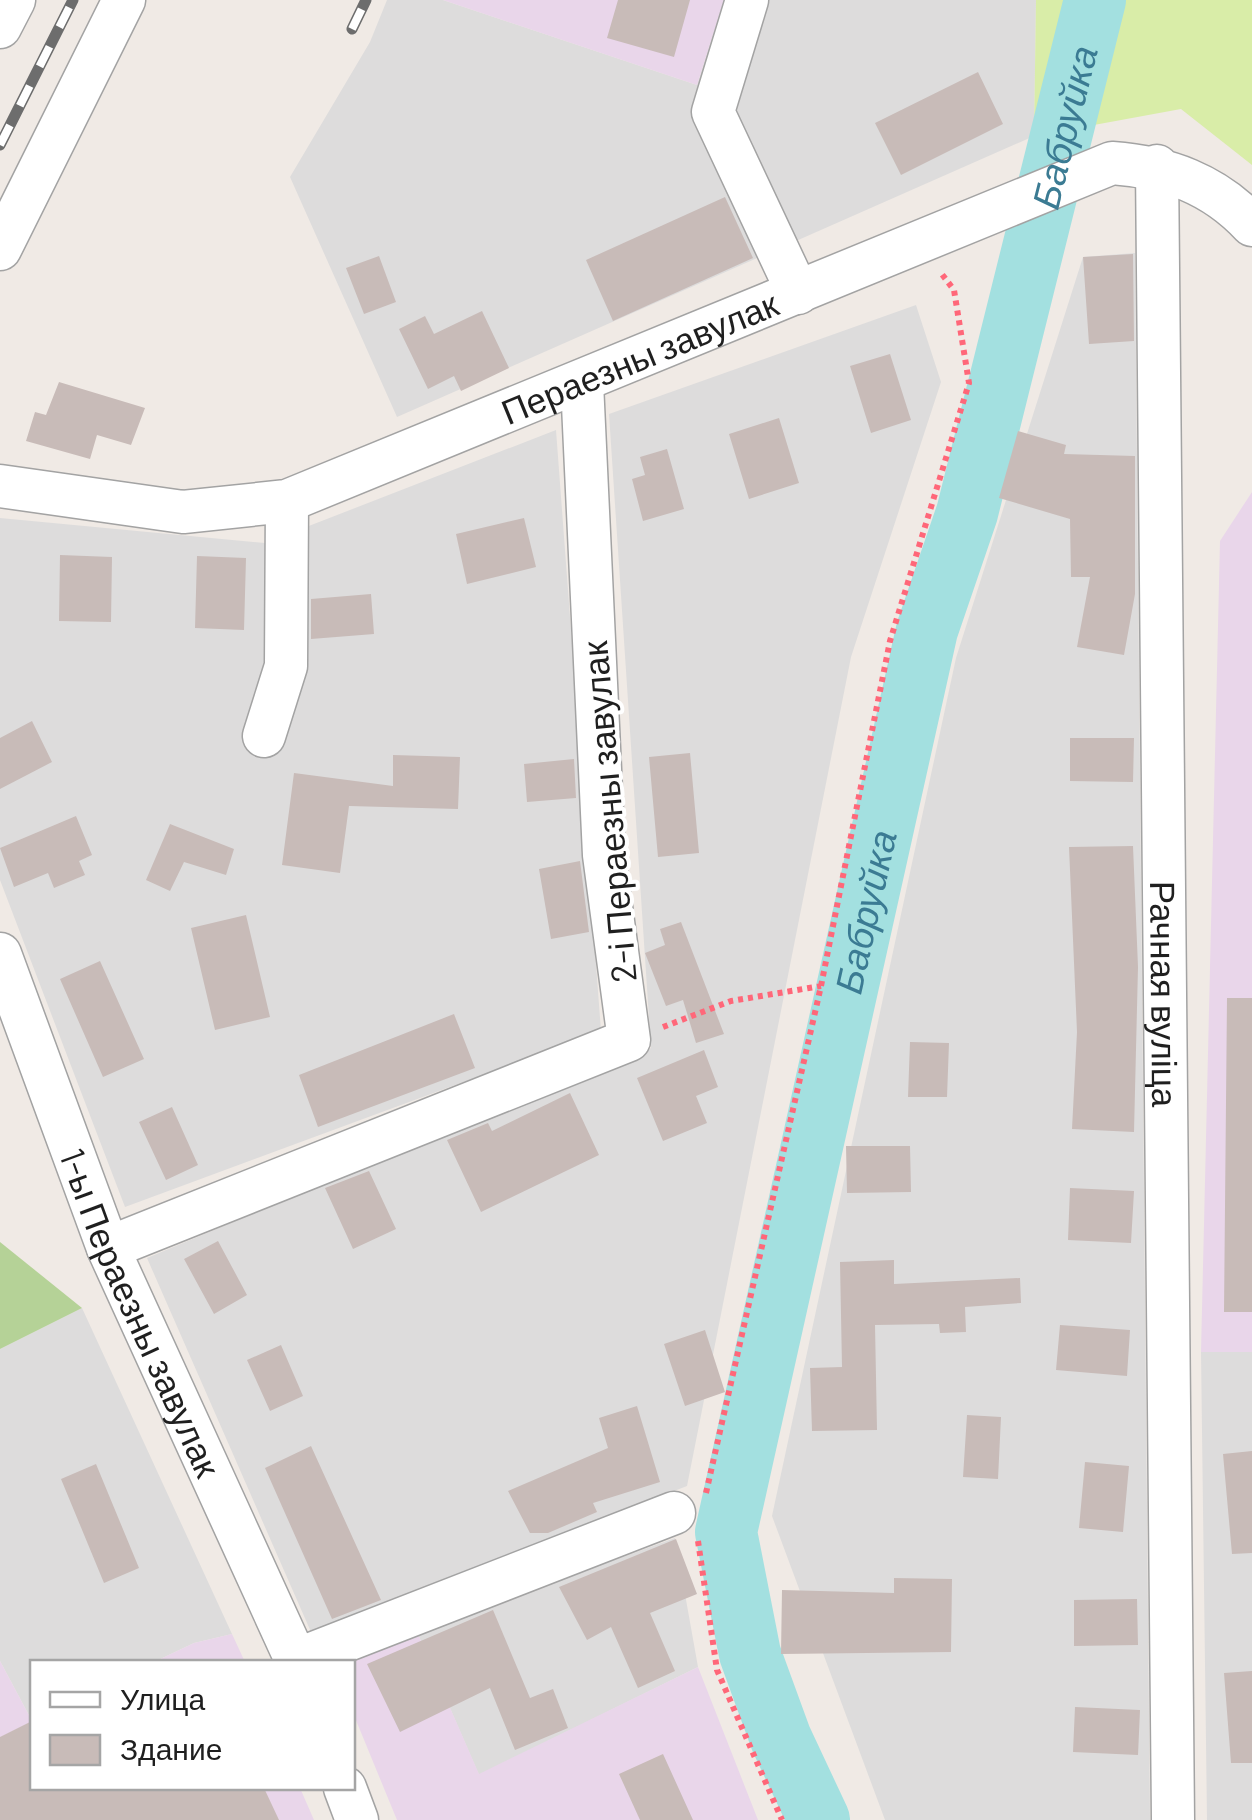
<svg xmlns="http://www.w3.org/2000/svg" width="1252" height="1820" viewBox="0 0 1252 1820" font-family="Barlow,sans-serif">
	<rect width="100%" height="100%" fill="#f0eae5"/>
	<path fill="#dddcdc" d="M387,0H443L697,85L724,0H1036L1034,136L397,417L290,177L370,42Z
		M1135,253L1150,1820H885L772,1516L956,658L1083,257Z
		M916,305L941,382L851,657L687,1486L311,1632L147,1258L651,1048L609,414Z
		M556,430L601,1031L125,1207L0,880V518L265,543Z
		M82,1308L232,1634L194,1643L154,1662H32V1721L0,1661V1349Z
		M1201,1352H1252V1820H1207Z
		M675,1538L698,1667L479,1775L417,1632Z"/>
	<path fill="#e9d6ea" d="M443,0H724L697,85Z
		M1252,492V1352H1201L1220,541Z
		M417,1632L479,1774L698,1667L758,1820H397L353,1713L352,1662H332Z
		M232,1634L245,1662H154L194,1643Z
		M0,1661L32,1721V1788H300L314,1820H0Z"/>
	<path fill="#d9eda8" d="M1036,0H1252V165L1181,109L1034,136Z"/>
	<path fill="#b5d297" d="M0,1242L82,1308L0,1349Z"/>
	<g fill="none" stroke-linecap="round" stroke-linejoin="round">
		<path stroke="#a3e0e0" stroke-width="62" id="s1" d="M819,1820L781,1739L750,1654L726,1532L927,630L967,513L1095,0"/>
	</g>
	<path fill="#c8bbb8" d="M618,0H690L674,57L607,38Z
		M978,72L1003,124L901,175L875,123Z
		M725,197L753,258L613,321L586,260Z
		M1133,254L1134,341L1089,344L1083,257Z
		M379,256L396,302L364,314L346,268Z
		M482,311L509,368L461,391L454,376L428,389L399,329L425,316L434,334Z
		M890,354L911,420L871,433L850,366Z
		M59,382L145,408L131,445L97,435L90,459L26,441L35,412L46,415Z
		M779,418L799,483L749,499L729,434Z
		M1018,431L1066,445L1064,454L1135,456V594L1124,655L1077,647L1090,577H1071L1070,519L999,498Z
		M667,449L684,509L643,521L632,479L645,475L640,457Z
		M524,518L536,567L467,584L456,534Z
		M60,555L112,557L111,622L59,621Z
		M197,556L246,558L244,630L195,628Z
		M371,594L374,634L311,639V599Z
		M32,721L52,762L0,789V738Z
		M1070,738H1134L1133,782L1070,781Z
		M690,753L699,853L658,857L649,757Z
		M393,755L460,757L458,809L349,806L340,873L282,865L294,773L393,786Z
		M574,759L576,798L527,802L524,764Z
		M76,816L92,855L79,861L85,875L54,888L48,873L14,887L0,848Z
		M170,824L234,849L226,875L184,862L170,891L146,880Z
		M1133,846L1138,967L1134,1132L1072,1129L1077,1032L1069,847Z
		M580,861L589,932L551,939L539,869Z
		M246,915L270,1017L215,1030L191,928Z
		M681,922L724,1034L696,1043L683,1000L666,1006L645,953L665,945L660,929Z
		M100,961L144,1059L103,1077L60,979Z
		M1227,998H1252V1312H1224Z
		M454,1014L475,1068L318,1127L299,1075Z
		M910,1042L949,1043L947,1097H908Z
		M704,1050L718,1087L696,1096L707,1123L663,1141L637,1078Z
		M570,1093L599,1155L481,1212L447,1140L488,1123L492,1131Z
		M172,1107L198,1165L166,1180L139,1122Z
		M846,1146H910L911,1192L847,1193Z
		M369,1171L396,1229L353,1249L325,1188Z
		M1070,1188L1134,1191L1131,1243L1068,1240Z
		M218,1241L247,1295L214,1314L184,1259Z
		M894,1260V1284L1020,1278L1021,1303L965,1307L966,1332L940,1333L939,1324L875,1325L877,1430L812,1431L810,1368L842,1367L840,1262Z
		M1060,1325L1130,1330L1127,1376L1056,1370Z
		M705,1330L725,1392L685,1406L664,1344Z
		M281,1345L303,1396L270,1411L247,1360Z
		M637,1406L660,1482L593,1503L597,1512L548,1533H530L508,1491L608,1448L599,1418Z
		M967,1415L1001,1417L998,1479L963,1477Z
		M311,1446L381,1600L332,1619L265,1468Z
		M1252,1451V1553L1232,1554L1223,1454Z
		M1085,1462L1129,1466L1123,1532L1079,1528Z
		M96,1464L139,1568L104,1583L61,1479Z
		M676,1539L697,1594L650,1613L675,1671L638,1688L611,1627L587,1640L559,1587Z
		M894,1578L952,1579L951,1652L781,1654L782,1590L894,1593Z
		M1137,1599L1138,1645L1074,1646V1600Z
		M493,1610L530,1698L553,1689L568,1728L515,1750L490,1688L400,1732L367,1664Z
		M1252,1671V1763H1231L1224,1673Z
		M1075,1707L1140,1710L1138,1755L1073,1752Z
		M32,1721V1788H264L279,1820H0V1737Z
		M663,1754L693,1820H640L619,1774Z"/>
	<g fill="none" stroke-linecap="round" stroke-linejoin="round">
		<g stroke="#a3a3a3" stroke-width="45">
			<g id="minor">
				<path d="M747,0L713,112L798,293"/>
				<path d="M0,27L14,0"/>
				<path id="s2" d="M1157,166L1173,1820"/>
				<path d="M0,249L124,0"/>
				<path id="s3" d="M0,486L183,512L287,501L1112,163C1167,167 1214,184 1252,225"/>
				<path d="M264,736L286,666L287,501"/>
				<path id="s4" d="M0,954L108,1248L297,1662"/>
				<path d="M108,1248L629,1040L604,855L582,383"/>
				<path d="M296,1660L674,1513"/>
				<path d="M345,1788L357,1820"/>
			</g>
		</g>
		<path stroke="#ff6779" stroke-width="6" stroke-dasharray="5 5" stroke-linecap="butt" d="M663,1027L731,1001L821,986
			M706,1493L821,986L890,641L969,383L954,290L941,273
			M698,1541L717,1670L782,1820"/>
		<use href="#minor" stroke="#fff" stroke-width="42"/>
		<g stroke="#6d6d6d" stroke-width="11">
			<path id="rail" d="M352,29L366,0
				M0,145L73,0"/>
		</g>
		<use href="#rail" stroke="#fff" stroke-width="8" stroke-dasharray="22" stroke-linecap="butt"/>
	</g>
	<g text-anchor="middle" dominant-baseline="central" stroke-width="8" stroke-linejoin="round" paint-order="stroke">
		<g font-size="35" fill="#1f1f1f" stroke="#fff">
			<text stroke="none"><textPath href="#s3" startOffset="670">Пераезны завулак</textPath></text>
			<text transform="translate(608 812) rotate(-95)">2-і Пераезны завулак</text>
			<text stroke="none"><textPath href="#s2" startOffset="828">Рачная вуліца</textPath></text>
			<text stroke="none"><textPath href="#s4" startOffset="385">1-ы Пераезны завулак</textPath></text>
		</g>
		<g font-size="38" font-style="italic" fill="#3b7b93" stroke="#fff">
			<text stroke="none"><textPath href="#s1" startOffset="1750">Бабруйка</textPath></text>
			<text stroke="none"><textPath href="#s1" startOffset="940">Бабруйка</textPath></text>
		</g>
	</g>
	<rect x="30" y="1660" width="325" height="130" fill="#ffffff" stroke="#a5a5a5" stroke-width="2.5"/>
	<rect x="50" y="1692" width="50" height="15" fill="#ffffff" stroke="#a5a5a5" stroke-width="2.5"/>
	<text x="120" y="1710" font-size="30" fill="#1f1f1f">Улица</text>
	<rect x="50" y="1735" width="50" height="30" fill="#c8bbb8" stroke="#a5a5a5" stroke-width="2.5"/>
	<text x="120" y="1760" font-size="30" fill="#1f1f1f">Здание</text>
</svg>
